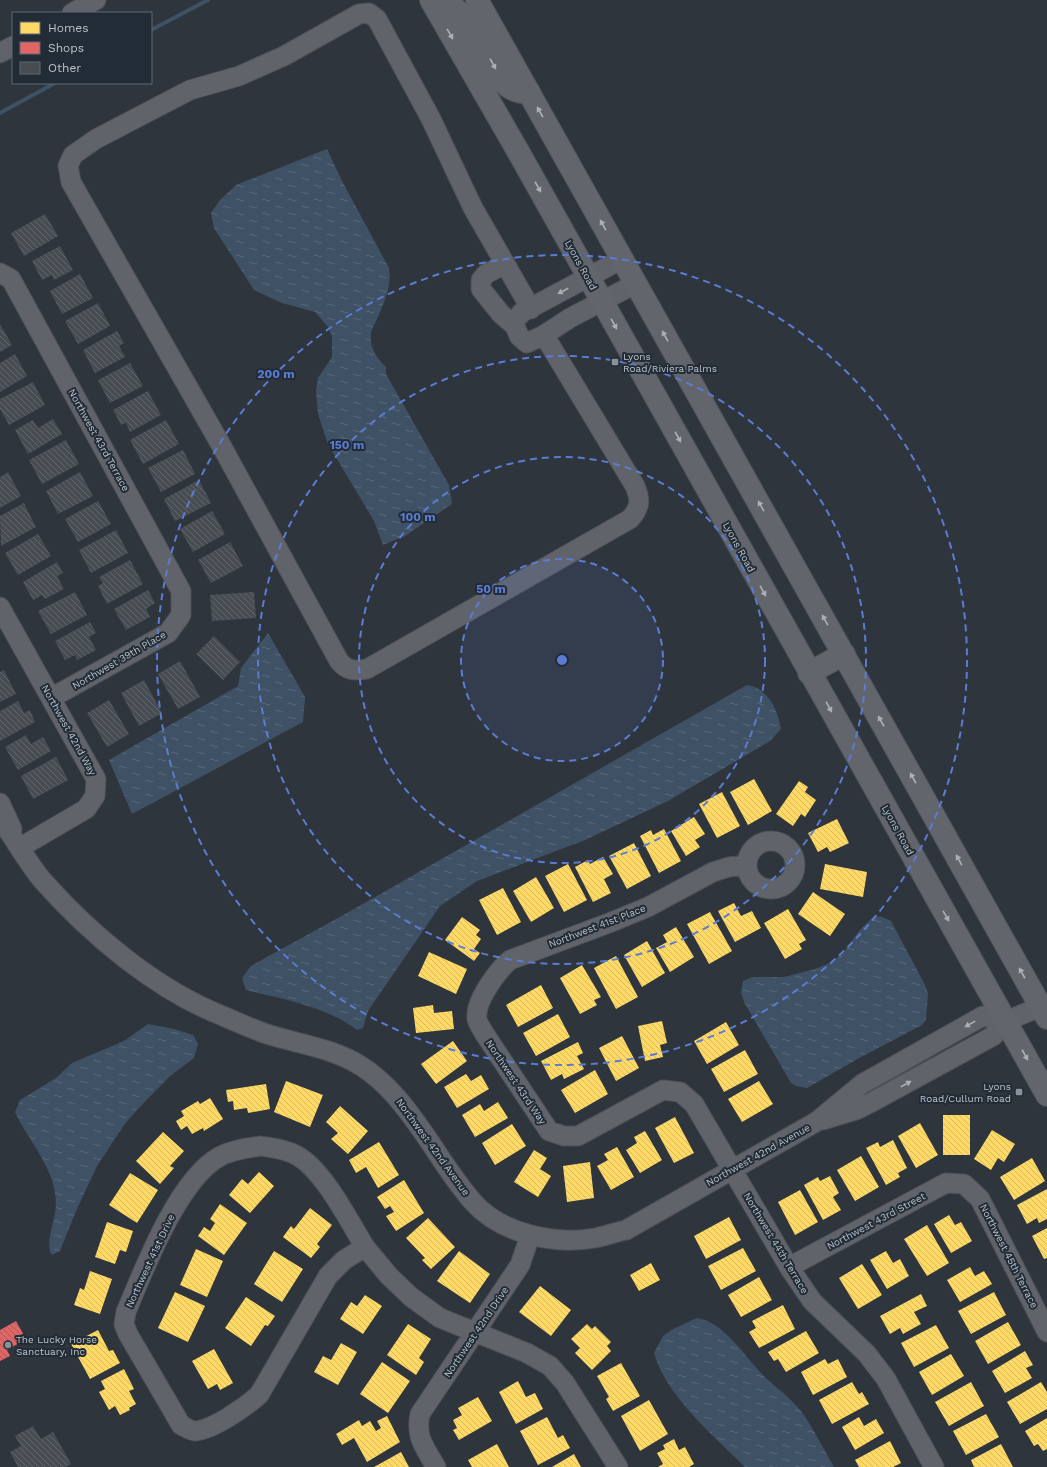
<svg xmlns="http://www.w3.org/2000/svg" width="1047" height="1467" viewBox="0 0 1047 1467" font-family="'Work Sans',sans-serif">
	<defs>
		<pattern id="water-ripples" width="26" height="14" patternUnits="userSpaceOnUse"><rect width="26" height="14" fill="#3f5164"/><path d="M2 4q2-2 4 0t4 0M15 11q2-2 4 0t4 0" fill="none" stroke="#596879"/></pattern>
		<pattern id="homes-back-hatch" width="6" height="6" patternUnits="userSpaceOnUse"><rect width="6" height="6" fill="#ffd966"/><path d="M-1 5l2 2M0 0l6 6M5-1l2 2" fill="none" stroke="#d7b95e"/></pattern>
		<pattern id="shops-back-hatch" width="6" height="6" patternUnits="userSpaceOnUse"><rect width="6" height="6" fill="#e06666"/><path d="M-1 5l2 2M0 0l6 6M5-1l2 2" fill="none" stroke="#ae595a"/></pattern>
		<pattern id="building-back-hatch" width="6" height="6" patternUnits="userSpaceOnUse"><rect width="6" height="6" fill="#484d53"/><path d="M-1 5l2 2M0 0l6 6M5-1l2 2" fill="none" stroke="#60656a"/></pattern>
	</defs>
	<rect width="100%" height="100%" fill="#2f353c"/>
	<path fill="url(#water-ripples)" d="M327,149L342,181L389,268C392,287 384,302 377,319C375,324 371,329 371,334C369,347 377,359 386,367V374L449,485L452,504L405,536L383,545L374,521L328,444L318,414L316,391L318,378L332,357V336L328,327L315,312L282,303L254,290L214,228L211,213L220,200L236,185Z
		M268,633L305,697L303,722L132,814L109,760L238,686L241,668Z
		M747,685C768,688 778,710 781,729L770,741L668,801L585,840L477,881L440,906L368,1011L363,1028L357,1030C326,1006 283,999 246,990L242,978L251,966L347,913Z
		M874,916L882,917L891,921L924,983L928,993L926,1020L922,1025L861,1057L807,1088L796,1086L791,1083L744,1002L741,992L743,981L753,977H784L815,969L830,963L843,953L859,931Z
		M148,1024L174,1029L193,1035L198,1044L194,1058L170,1076L137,1110L124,1125L97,1166L76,1211L60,1251L52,1255C44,1244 56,1219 56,1204C56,1169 29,1142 15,1112L20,1100L56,1078L72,1063L124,1041Z
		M697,1318C722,1321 744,1355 761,1373C773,1386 790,1397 801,1411C814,1429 823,1448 834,1467H745C714,1436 666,1396 654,1353L663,1336L673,1329Z"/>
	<path fill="url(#homes-back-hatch)" d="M754,779L772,811L748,825L730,792Z
		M799,781L808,787L805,792L816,800L805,817L801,814L793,826L776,814Z
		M722,792L740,826L717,838L699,804Z
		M694,817L705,834L695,840L700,847L686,856L671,831Z
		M837,819L849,843L830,852L827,847L818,852L808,833Z
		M664,829L681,861L659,873L640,836L651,830L653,835Z
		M634,843L651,876L627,889L609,856Z
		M603,857L613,874L604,879L611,893L593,902L575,867L588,860L590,864Z
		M568,864L587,900L564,912L545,876Z
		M825,864L867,872L863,897L820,889Z
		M536,877L554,908L531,922L513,891Z
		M503,888L521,922L497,935L479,900Z
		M813,892L845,914L830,936L798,914Z
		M734,903L741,916L752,911L761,928L735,942L718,911Z
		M788,909L806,940L799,944L802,949L785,959L764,923Z
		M710,912L732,951L709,964L687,924Z
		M462,917L480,930L476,935L481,939L474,949L480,953L474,961L445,940Z
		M676,927L694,957L670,972L656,948L667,942L663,935Z
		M647,941L665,973L642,987L624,955Z
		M429,952L467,969L456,994L418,976Z
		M616,956L638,997L616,1009L594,968Z
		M582,965L601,997L594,1000L597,1005L580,1014L560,978Z
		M541,985L553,1008L518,1027L506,1005Z
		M433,1005L434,1013L452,1011L454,1029L416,1033L413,1008Z
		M558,1014L570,1037L536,1056L523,1033Z
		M662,1021L667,1043L660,1045L663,1057L645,1061L638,1026Z
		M726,1022L739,1045L707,1064L694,1041Z
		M622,1036L639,1068L616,1081L599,1048Z
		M453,1041L467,1061L436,1084L421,1064Z
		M578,1042L583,1053L577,1056L584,1069L564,1079L562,1074L551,1080L541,1061Z
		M745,1050L758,1074L724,1092L711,1069Z
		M595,1070L608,1094L575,1113L561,1090Z
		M466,1074L471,1081L481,1075L489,1089L457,1108L444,1087Z
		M286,1081L323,1095L310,1127L274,1112Z
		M759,1081L773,1104L742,1122L728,1099Z
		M266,1084L270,1109L248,1113L247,1108L234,1110L233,1101L228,1102L226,1090Z
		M210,1098L223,1119L204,1131L203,1128L192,1134L187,1126L181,1130L176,1121L184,1116L181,1111L198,1101L200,1104Z
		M498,1102L508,1118L475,1137L462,1115L480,1104L484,1111Z
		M340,1106L368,1131L348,1154L331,1139L338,1133L326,1122Z
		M943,1115H970V1155H943Z
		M675,1117L694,1153L674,1163L655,1128Z
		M920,1123L938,1155L916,1168L898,1136Z
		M512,1124L526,1146L495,1165L482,1143Z
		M992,1130L1015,1144L1004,1162L998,1158L991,1170L974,1159Z
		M645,1131L662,1160L640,1173L626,1150L637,1143L634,1137Z
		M163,1132L184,1151L170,1166L174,1168L160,1184L136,1161Z
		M893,1140L907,1168L898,1173L900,1177L886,1185L866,1148L878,1142L880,1147Z
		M379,1142L399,1175L378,1188L366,1167L356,1173L349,1160Z
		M617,1147L634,1177L611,1190L597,1166L608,1160L604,1154Z
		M534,1150L547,1158L540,1169L551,1176L538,1197L514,1182Z
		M861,1156L879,1187L855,1201L837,1170Z
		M1032,1158L1045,1181L1014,1200L1000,1177Z
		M590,1162L594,1198L567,1202L563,1166Z
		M259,1172L274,1186L250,1213L229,1195L242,1179L248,1184Z
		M130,1173L158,1190L137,1223L109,1205Z
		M830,1176L839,1193L833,1197L841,1210L823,1220L804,1185L818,1177L820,1181Z
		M404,1180L424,1213L396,1231L386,1216L394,1212L390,1206L385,1209L377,1197Z
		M1047,1189V1219L1039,1223L1037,1218L1027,1224L1017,1205Z
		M800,1190L818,1222L795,1235L778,1202Z
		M220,1204L247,1223L224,1255L198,1236L204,1227L210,1231L215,1223L210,1219Z
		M310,1208L332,1225L317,1244L320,1247L311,1258L283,1237L291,1226L294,1229Z
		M949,1215L955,1225L961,1222L972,1241L951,1253L934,1224Z
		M729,1217L741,1240L706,1259L694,1236Z
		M428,1218L455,1247L431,1269L422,1260L425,1258L406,1238Z
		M107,1222L133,1231L126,1252L120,1250L115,1264L95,1257Z
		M927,1225L949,1263L927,1276L904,1239Z
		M1047,1228V1258L1044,1259L1032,1236Z
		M743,1248L756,1271L721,1290L708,1266Z
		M196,1249L223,1261L207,1297L180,1285Z
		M274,1251L303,1269L282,1302L254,1284Z
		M459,1251L490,1274L470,1303L437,1281Z
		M886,1251L893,1263L900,1259L909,1276L887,1289L870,1260Z
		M651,1263L660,1280L639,1291L630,1275Z
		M862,1264L882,1295L858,1309L839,1278Z
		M970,1267L975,1276L984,1271L992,1284L960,1302L947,1280Z
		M90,1271L112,1279L100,1314L74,1305L80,1288L84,1290Z
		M759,1277L772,1300L741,1317L728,1295Z
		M540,1286L571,1310L551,1336L519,1312Z
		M175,1292L205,1306L188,1342L158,1328Z
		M994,1292L1006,1315L971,1334L958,1311Z
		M921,1294L927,1306L914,1312L921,1324L903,1334L900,1328L890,1334L880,1316Z
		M365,1295L382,1306L363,1334L340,1319L351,1302L357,1306Z
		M246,1297L275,1316L268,1326L265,1325L251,1346L225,1328Z
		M783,1305L795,1329L759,1348L749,1332L756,1328L752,1321Z
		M1008,1322L1021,1345L988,1364L975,1341Z
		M408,1324L431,1339L419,1358L424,1362L416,1375L387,1355Z
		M587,1324L592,1329L595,1326L611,1342L607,1346L611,1351L592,1370L575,1353L580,1348L571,1339Z
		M936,1325L949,1348L914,1367L901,1343Z
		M98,1330L109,1351L113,1350L120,1363L90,1379L71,1344Z
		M806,1331L819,1353L786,1372L778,1359L774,1361L768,1352Z
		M341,1343L357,1352L338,1385L314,1372L323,1356L331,1360Z
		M214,1349L233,1383L220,1390L217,1384L208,1389L192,1361Z
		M1025,1351L1033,1365L1026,1368L1032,1378L1005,1393L992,1371Z
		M951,1354L964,1376L932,1395L919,1372Z
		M825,1359L828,1364L838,1359L847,1377L813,1395L801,1372Z
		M382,1362L410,1381L388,1413L360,1394Z
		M621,1363L640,1396L613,1411L606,1399L609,1397L597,1376Z
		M124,1369L134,1389L129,1391L136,1404L129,1408L130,1410L120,1415L115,1406L109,1410L99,1392L105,1389L101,1381Z
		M518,1381L526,1397L535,1393L543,1409L516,1424L499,1392Z
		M852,1382L859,1394L862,1392L869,1404L832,1424L819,1400Z
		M971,1382L984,1406L949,1426L935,1402Z
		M1041,1382L1047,1392V1409L1020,1424L1007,1402Z
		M478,1397L492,1421L459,1440L453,1430L457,1428L453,1420L462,1415L458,1408Z
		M649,1400L668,1434L640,1451L621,1416Z
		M986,1414L999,1437L966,1455L953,1431Z
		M387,1416L400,1442L367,1462L354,1438L342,1445L336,1434L359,1420L362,1426L370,1421L376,1431L381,1428L377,1421Z
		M547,1417L558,1438L563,1435L570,1448L538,1465L520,1431Z
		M859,1417L864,1426L876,1419L884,1433L855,1450L842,1427Z
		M1047,1418V1449L1043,1451L1038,1444L1034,1446L1025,1431Z
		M674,1439L679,1450L685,1447L694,1464L689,1467H658L663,1464L657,1453L665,1449L663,1445Z
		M890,1441L901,1463L893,1467H859L855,1460Z
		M497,1444L509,1467H472L468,1460Z
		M1001,1444L1013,1467H974L971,1460Z
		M401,1452L409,1467H374Z
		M574,1454L581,1467H552Z"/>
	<path fill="url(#shops-back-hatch)" d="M16,1321L26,1339L7,1350L10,1356L0,1361V1330Z"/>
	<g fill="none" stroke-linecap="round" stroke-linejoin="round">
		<path stroke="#3f5164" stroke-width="4" d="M151,30L208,0
			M0,113L55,83"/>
	</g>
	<path fill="url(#building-back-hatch)" d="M45,214L58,236L24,256L11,233Z
		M60,246L73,270L54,280L52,275L42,280L32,261Z
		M80,274L93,298L62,314L50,291Z
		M98,303L110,326L78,344L65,321Z
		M0,324L12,345L0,352Z
		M117,331L124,343L119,346L125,357L95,373L83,350Z
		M15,354L27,376L0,392V363Z
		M130,363L143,386L110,403L98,380Z
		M33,382L45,405L9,425L0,409V399Z
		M148,391L161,415L130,432L126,423L121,425L113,410Z
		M53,419L62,434L28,454L15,430L33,420L38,428Z
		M166,420L179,444L143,464L130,440Z
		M66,440L79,464L42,484L29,460Z
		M183,450L195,474L161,492L148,468Z
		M8,472L21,496L0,508V477Z
		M80,472L93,496L58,514L46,491Z
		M199,480L211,503L175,521L164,499Z
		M98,501L111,524L78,542L65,519Z
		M24,503L36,527L1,546L0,516Z
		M212,511L225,534L193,552L180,529Z
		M116,530L128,553L91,573L79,550Z
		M38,534L51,556L18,575L5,553Z
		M230,542L243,566L211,583L198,560Z
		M130,560L143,584L107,604L98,586L103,583L99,577Z
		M57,562L63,573L57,576L64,589L45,599L42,595L33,600L23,582Z
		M148,590L155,603L146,609L150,617L126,630L114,609Z
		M75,592L87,615L51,634L38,611Z
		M254,592L256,618L212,621L210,595Z
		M90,622L96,633L89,637L96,650L77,660L75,655L65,660L55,641Z
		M214,636L240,662L223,680L196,654Z
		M180,661L200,697L178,709L158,674Z
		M4,670L16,694L0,702V672Z
		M144,680L162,713L139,726L121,693Z
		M109,700L129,734L107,747L87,713Z
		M18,701L24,713L30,710L35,722L0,741V711Z
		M26,735L31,744L43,737L51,751L18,770L5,747Z
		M56,757L68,780L33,799L21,776Z
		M33,1426L41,1439L53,1432L71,1464L66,1467H18L10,1452L21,1446L15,1436Z"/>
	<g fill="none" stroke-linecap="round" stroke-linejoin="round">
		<g stroke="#4d5156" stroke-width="21">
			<path id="minor" d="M72,13L96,0
				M0,53L13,46
				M505,264L486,274L481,280V289L501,314L515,326L519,336L527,343L544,335L570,318L635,284
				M0,273L11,279L181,591V615L168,633L51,698
				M531,309L473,208L431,119L377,19L369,13L359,14L284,56L239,76L190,90L96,139L73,155L68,166L71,182L221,445L339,661C347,671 354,671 367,669L630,519C640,508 641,500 635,486L544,335
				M520,315L521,313L622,259
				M0,607L96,779L95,796L86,809L21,847
				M0,803L12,829
				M0,819C15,839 27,862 43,881C90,934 156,990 223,1016C237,1022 252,1029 267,1034C298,1044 333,1048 361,1066C388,1083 407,1109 425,1135C441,1158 455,1182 474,1203C502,1234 555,1245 595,1238C606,1236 616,1232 626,1230L816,1122L862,1084L983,1016L1006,1021
				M747 865a24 24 0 1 1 48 0a24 24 0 1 1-48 0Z
				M747,865L729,867L713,872L648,907L609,923L510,960C498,970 474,1002 477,1019C478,1024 482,1029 484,1033L549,1131L564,1136H578L663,1090L680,1092L694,1104L789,1267L812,1301L867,1354L886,1379L934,1467
				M823,1120L856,1110L872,1102L993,1036L1006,1021L1047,1004
				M261,1146C273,1148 285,1149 296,1155C323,1169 349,1221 365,1247L344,1260L328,1276L259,1395C245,1407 213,1430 195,1431C191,1431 185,1427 181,1425L128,1334L124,1324L126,1312C144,1269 178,1180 219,1157C231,1150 247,1148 261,1146Z
				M365,1247L389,1276L411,1297L440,1318L527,1353L550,1366L565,1383L618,1467
				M789,1267L946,1183L964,1184L980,1199L1047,1332
				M436,1467C425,1448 415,1437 420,1414L520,1265L530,1236"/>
		</g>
		<g stroke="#4c5258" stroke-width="24">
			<path id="major" d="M431,0L519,153L1047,1095
				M445,0L468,20L503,82C511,90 518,93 529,92
				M477,0L1047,1018
				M809,673L844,654"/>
		</g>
		<use href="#minor" stroke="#60646a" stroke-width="19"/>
		<use href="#major" stroke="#62666c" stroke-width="22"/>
	</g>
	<defs><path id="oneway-solid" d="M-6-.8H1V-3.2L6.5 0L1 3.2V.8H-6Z"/></defs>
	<g fill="#a9b0b8">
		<use href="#oneway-solid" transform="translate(450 34) rotate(60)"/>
		<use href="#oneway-solid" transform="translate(493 64) rotate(61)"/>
		<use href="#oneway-solid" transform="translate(540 112) rotate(-119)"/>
		<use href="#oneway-solid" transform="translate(538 187) rotate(61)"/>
		<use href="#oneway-solid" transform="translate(603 225) rotate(-119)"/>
		<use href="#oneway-solid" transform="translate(614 324) rotate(61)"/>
		<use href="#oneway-solid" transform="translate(665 336) rotate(-119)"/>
		<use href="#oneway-solid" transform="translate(678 437) rotate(61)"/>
		<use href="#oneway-solid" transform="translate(761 506) rotate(-119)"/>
		<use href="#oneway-solid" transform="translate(763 591) rotate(61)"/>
		<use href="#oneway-solid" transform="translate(825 620) rotate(-119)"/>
		<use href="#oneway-solid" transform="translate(829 707) rotate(61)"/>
		<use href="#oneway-solid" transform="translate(881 721) rotate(-119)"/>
		<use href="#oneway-solid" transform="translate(913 778) rotate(-119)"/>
		<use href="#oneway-solid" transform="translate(959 860) rotate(-119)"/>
		<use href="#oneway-solid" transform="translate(946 916) rotate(60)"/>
		<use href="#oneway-solid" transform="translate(1022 973) rotate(-119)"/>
		<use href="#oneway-solid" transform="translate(1025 1055) rotate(61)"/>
	</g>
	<g fill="#a9afb8">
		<use href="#oneway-solid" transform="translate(563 291) rotate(152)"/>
		<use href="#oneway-solid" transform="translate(970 1024) rotate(151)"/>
		<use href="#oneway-solid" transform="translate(906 1084) rotate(-29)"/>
	</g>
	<circle cx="562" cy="660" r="101" fill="#5c7cd3" fill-opacity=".12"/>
	<g fill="none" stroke="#5c7cd3" stroke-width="2" stroke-dasharray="7 5">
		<circle cx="562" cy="660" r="101"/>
		<circle cx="562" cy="660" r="203"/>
		<circle cx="562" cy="660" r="304"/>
		<circle cx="562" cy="660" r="405"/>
	</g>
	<g fill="#8a9199" stroke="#222c36" stroke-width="1.5">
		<rect x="611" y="358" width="8" height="8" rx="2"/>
		<rect x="1015" y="1088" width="8" height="8" rx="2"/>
		<circle cx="8" cy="1345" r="4"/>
	</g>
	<g text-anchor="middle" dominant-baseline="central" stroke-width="4" stroke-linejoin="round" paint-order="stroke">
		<g font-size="10" fill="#bbc2cb" stroke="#222c36">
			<text transform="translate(581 265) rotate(61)">Lyons Road</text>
			<text transform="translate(99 440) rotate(61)">Northwest 43rd Terrace</text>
			<text transform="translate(739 547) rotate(61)">Lyons Road</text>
			<text transform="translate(119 660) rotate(-30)">Northwest 39th Place</text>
			<text transform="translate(69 730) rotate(61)">Northwest 42nd Way</text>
			<text transform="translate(898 830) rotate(61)">Lyons Road</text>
			<text transform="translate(597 926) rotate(-21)">Northwest 41st Place</text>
			<text transform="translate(516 1082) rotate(56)">Northwest 43rd Way</text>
			<text transform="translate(433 1147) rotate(54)">Northwest 42nd Avenue</text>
			<text transform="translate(758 1155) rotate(-29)">Northwest 42nd Avenue</text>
			<text transform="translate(876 1221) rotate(-28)">Northwest 43rd Street</text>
			<text transform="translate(776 1243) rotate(59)">Northwest 44th Terrace</text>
			<text transform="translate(1009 1256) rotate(63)">Northwest 45th Terrace</text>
			<text transform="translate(150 1261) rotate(-65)">Northwest 41st Drive</text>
			<text transform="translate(476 1332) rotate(-56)">Northwest 42nd Drive</text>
		</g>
		<g font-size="10" fill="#bbc2cb" stroke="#222c36" text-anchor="start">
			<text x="623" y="356">Lyons<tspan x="623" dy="12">Road/Riviera Palms</tspan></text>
			<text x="1011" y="1086" text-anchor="end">Lyons<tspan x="1011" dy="12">Road/Cullum Road</tspan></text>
			<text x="16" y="1339">The Lucky Horse<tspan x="16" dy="12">Sanctuary, Inc</tspan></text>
		</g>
	</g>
	<circle cx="562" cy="660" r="6" fill="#5c7cd3" stroke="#222c36" stroke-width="2"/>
	<g font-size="12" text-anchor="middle" font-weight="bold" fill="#5c7cd3" stroke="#222c36" stroke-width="4" stroke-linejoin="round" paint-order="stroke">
		<text x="276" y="378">200 m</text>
		<text x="347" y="449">150 m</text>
		<text x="418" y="521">100 m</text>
		<text x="491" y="593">50 m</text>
	</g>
	<rect x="12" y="12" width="140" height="72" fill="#222c36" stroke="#5f6872"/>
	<rect x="20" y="22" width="20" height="12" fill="#ffd966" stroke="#5f6872"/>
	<text x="48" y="32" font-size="12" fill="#bbc2cb">Homes</text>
	<rect x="20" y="42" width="20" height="12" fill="#e06666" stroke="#5f6872"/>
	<text x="48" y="52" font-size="12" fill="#bbc2cb">Shops</text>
	<rect x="20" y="62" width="20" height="12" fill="#484d53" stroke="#5f6872"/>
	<text x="48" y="72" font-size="12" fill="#bbc2cb">Other</text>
</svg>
